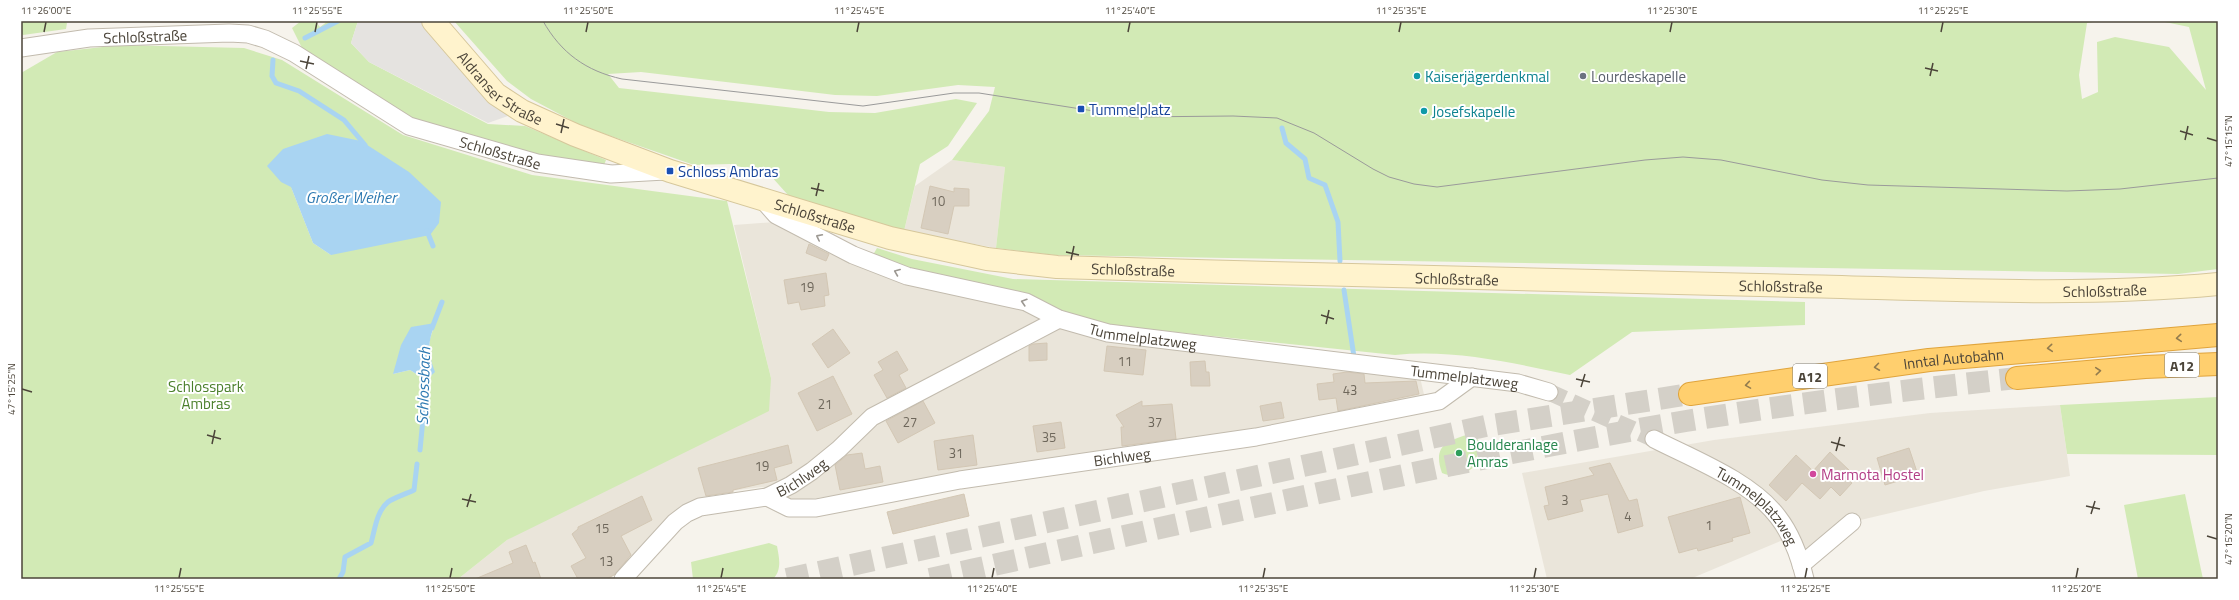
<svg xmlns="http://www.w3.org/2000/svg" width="2239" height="600" viewBox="0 0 2239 600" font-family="'Titillium Web',sans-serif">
	<rect width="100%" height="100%" fill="#f6f3ec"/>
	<path fill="#eae5da" d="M952,160L1005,167L996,248L904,231L915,186Z
		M775,222L1023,310L1099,339L1420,377L1425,399L1182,443L791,502L762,487L714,493L669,515L610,579H458L507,540L771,378L734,225Z
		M2060,405L2070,476L1984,491L1852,522L1801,565L1790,537L1690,579H1547L1522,473L1714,440L1930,413Z"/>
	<path fill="#d2eab5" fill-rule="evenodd" d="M21,21H63L67,23L66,29L23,35L21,33Z
		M301,21H315L320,27L328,21H358L351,43L369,62L488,124L525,126L606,160L604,165L537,156L414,120L302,48L292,28Z
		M454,21H2100L2087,23L2079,75L2082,99L2098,92L2097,42L2115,37L2169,47L2206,90L2189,27L2160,21H2218V269L2178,274L1054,255L996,248L1005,167L952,160L989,111L995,87L958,85L877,96L835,95L641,72L608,74L619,88L829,112L875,113L956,99L977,103L948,146L920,164L904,231L788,195L770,175L730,164L694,165L582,126L531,99L507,81Z
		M121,45L244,48L282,60L403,135L532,175L727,201L771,378L769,411L507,540L458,579H21V73L57,52ZM291,187L331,255L313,243ZM435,323L430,339L426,380L410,370L393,374Z
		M877,248L912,259L1013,279L1805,302V325L1632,332L1570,375C1513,363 1453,349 1395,355L1098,324L1030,298L913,272L873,255Z
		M2218,397V455L2067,454L2060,405Z
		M1466,435L1477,439L1483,444L1477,456L1476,465C1467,474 1454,478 1442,473C1433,447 1445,442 1466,435Z
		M2185,494L2203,579H2138L2124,505Z
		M769,543L777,546C779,557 782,569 774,578L693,579L691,562Z"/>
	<path fill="#e5e3e0" d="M358,21H433L522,111L488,123L369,62L351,43Z"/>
	<path fill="#a9d4f2" d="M327,134L361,141L409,172L441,202L439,223L430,235L331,255L313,243L291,187L281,182L267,166L283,149Z
		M435,323C428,343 427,351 435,372L426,380L410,370L393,374L401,345L411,327Z"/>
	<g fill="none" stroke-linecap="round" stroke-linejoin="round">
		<path stroke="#a9d4f2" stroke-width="5" d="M305,38L338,21
			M273,60L272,76L276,83L299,91L344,120L365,145
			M1282,128L1286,143L1305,159L1309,178L1325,185L1338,222L1340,261
			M427,231L433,246
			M1344,290L1354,357
			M432,328L442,302
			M420,450L425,398V373
			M339,579L343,572L345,557L371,543C375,530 376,512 388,502C393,498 406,494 414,490L417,464"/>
	</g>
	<path fill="#d8cfc1" stroke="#d3c7b4" d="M930,186L954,192V188L969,189V206H954L948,234L921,228Z
		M809,244L829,254L826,261L806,253Z
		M826,273L829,295L824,296L825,306L801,310L799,302L788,304L784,280Z
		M833,329L850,353L828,368L812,344Z
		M1047,343V360L1029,361V346L1033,344Z
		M1107,346L1146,350L1143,375L1104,371Z
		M897,351L908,370L899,375L906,388L887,398L874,375L883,370L878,362Z
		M1205,361L1206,372H1209L1210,386H1191L1190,362Z
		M1347,372L1364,374L1365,383L1416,381L1419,394L1338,411L1336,398L1319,400L1317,384L1334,382L1333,374Z
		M833,376L852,414L817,431L798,393Z
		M923,401L935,423L898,443L886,421Z
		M1142,401V406L1172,404L1176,439L1122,446L1121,427H1124L1116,415Z
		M1281,402L1284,418L1263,421L1260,406Z
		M1061,422L1065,448L1037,452L1033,426Z
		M973,435L977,465L938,470L934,441Z
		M788,445L792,463L774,468L777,480L733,490V492L706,496L698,468Z
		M1909,448L1918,475L1885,485L1877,458Z
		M1830,452L1850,471L1845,477L1852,483L1840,496L1831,487L1820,499L1802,483L1786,501L1769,485L1796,455L1813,471Z
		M862,453L865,469L880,466L883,482L840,490L835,465L847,455Z
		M1610,463L1629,501L1637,499L1643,526L1618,533L1608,494L1580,500L1583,511L1548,520L1544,506L1549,505L1545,487L1594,475L1589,468Z
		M964,494L969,516L893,534L887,512Z
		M642,496L652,520L621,536L631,555L614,575L606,579H578L571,566L586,558L572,534L578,529V527Z
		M1740,497L1750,533L1732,538L1733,541L1698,551L1697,548L1679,553L1668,517Z
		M526,545L533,563L535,562L541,579H475L513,563L509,552Z"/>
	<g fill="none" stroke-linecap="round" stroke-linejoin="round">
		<path stroke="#d4d0c8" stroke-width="17" stroke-dasharray="17 8" stroke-linecap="butt" d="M1549,392L1654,439"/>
		<path stroke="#d4d0c8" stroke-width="22" stroke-dasharray="22 11" stroke-linecap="butt" d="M787,579L1486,426L1690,394
			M930,579C1182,524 1433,464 1686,421C1796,403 1907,390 2017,378"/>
		<g stroke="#c2bbae" stroke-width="19">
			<g id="minor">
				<path id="s1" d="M21,48L89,38L229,33L248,34L265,39L294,53L409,126L537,163L611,174L665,171"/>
				<path id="s2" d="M762,199L776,215L853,255L907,276L1026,302L1059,319L1108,333L1518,383L1549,392"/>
				<path id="s3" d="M1654,439C1693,459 1751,481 1778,517C1792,535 1800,558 1805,579"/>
				<path id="s4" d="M767,497L789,508H816L960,480L1256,437L1439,401L1472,377"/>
				<path d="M1801,565L1852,522"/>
				<path id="s5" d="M623,579L675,522L687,513L700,507L767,497L791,485L812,471L839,449L872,417L1059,319"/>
			</g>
		</g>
		<g stroke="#d6c79b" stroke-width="24">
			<g id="secondary">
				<path id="s6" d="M433,21L496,94L522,111L575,135L670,171L890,238L987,259L1057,267C1304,274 1551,282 1798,286C1937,289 2079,297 2218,284"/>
			</g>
		</g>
		<g stroke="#e0a43c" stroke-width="24">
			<g id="motorway">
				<path d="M2017,378L2145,367L2218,364"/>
				<path id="s7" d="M1690,394L1929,360L2218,335"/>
			</g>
		</g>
		<use href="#minor" stroke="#fff" stroke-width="17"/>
		<use href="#secondary" stroke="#fff3cd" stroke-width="22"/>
		<use href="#motorway" stroke="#ffcf6e" stroke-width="22"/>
		<path stroke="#9a9a9a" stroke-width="1" d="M543,21C561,53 586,71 622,79L863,106L954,93H979L1132,117L1233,116L1277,118L1314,133L1373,169L1389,177L1414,184L1437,187L1645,160L1683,157L1721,160L1822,180L1868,185L2067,191L2120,189L2218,178"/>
	</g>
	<defs><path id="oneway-chevron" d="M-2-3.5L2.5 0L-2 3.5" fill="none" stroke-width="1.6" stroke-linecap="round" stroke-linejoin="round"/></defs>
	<g stroke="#9c9892">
		<use href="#oneway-chevron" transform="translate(819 237) rotate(-153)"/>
		<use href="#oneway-chevron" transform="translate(897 272) rotate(-158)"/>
		<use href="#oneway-chevron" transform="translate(1024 302) rotate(-163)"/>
	</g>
	<g stroke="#937c4e">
		<use href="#oneway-chevron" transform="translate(2179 338) rotate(175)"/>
		<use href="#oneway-chevron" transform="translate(2050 348) rotate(175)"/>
		<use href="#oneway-chevron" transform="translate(1877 367) rotate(172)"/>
		<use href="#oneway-chevron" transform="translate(2098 371) rotate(-5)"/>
		<use href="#oneway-chevron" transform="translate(1748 385) rotate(171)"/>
	</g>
	<path fill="none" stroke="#4b4439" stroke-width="1.5" d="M44,32L46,22M315,32L317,22M586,32L588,22M857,32L859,22M1128,32L1130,22M1399,32L1401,22M1670,32L1672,22M1941,32L1943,22M300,61L314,64M1925,68L1938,71M306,69L309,56M1930,76L1933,63M556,124L569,128M2180,131L2193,135M561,133L564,119M2207,138L2217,141M2185,140L2188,126M811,188L824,191M816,196L819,183M1066,252L1079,255M1071,260L1074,246M1321,315L1334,319M1326,324L1329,310M1576,379L1590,382M1581,387L1585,374M22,389L32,392M207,435L221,439M1831,442L1845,446M212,444L215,430M1836,451L1840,437M462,499L476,502M2086,506L2100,509M467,507L471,494M2091,514L2095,501M2207,536L2217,539M179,578L181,568M450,578L452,568M721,578L723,568M992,578L994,568M1263,578L1265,568M1534,578L1536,568M1805,578L1807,568M2076,578L2078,568"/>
	<g fill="#0f9aa8" stroke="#fff" stroke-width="1.5">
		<circle cx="1417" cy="76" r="4"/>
		<circle cx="1424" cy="111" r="4"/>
	</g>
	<circle fill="#6b7280" stroke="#fff" stroke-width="1.5" cx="1583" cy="76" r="4"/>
	<g fill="#1a4fb4" stroke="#fff" stroke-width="1.5">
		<rect x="1077" y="105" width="8" height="8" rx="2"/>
		<rect x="666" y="167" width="8" height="8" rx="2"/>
	</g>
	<circle fill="#2e9e5b" stroke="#fff" stroke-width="1.5" cx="1459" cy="453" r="4"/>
	<circle fill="#d1479c" stroke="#fff" stroke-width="1.5" cx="1813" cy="474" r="4"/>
	<g text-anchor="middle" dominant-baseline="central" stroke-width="4" stroke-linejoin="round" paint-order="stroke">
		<g font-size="13" fill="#6e675b">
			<text x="938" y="201">10</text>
			<text x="807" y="287">19</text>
			<text x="1125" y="361">11</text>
			<text x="1350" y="390">43</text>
			<text x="825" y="404">21</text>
			<text x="910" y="422">27</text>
			<text x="1155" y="422">37</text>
			<text x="1049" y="437">35</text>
			<text x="956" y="453">31</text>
			<text x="762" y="466">19</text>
			<text x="1565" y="500">3</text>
			<text x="1628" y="516">4</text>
			<text x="1709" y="525">1</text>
			<text x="602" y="528">15</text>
			<text x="606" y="561">13</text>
		</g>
		<g fill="#fff" stroke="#817c74" stroke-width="1">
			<rect x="2165" y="353" width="34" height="24" rx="3"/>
			<rect x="1793" y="364" width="34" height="24" rx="3"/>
		</g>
		<g font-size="14" font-weight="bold" fill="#4b4439">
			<text x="2182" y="365">A12</text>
			<text x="1810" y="376">A12</text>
		</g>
		<g font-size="15" fill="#4b4439" stroke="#fff">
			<text stroke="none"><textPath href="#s1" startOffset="125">Schloßstraße</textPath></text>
			<text stroke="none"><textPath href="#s6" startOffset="96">Aldranser Straße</textPath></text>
			<text stroke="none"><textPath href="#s1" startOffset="509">Schloßstraße</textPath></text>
			<text stroke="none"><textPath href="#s6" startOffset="439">Schloßstraße</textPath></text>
			<text stroke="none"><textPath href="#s6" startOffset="763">Schloßstraße</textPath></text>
			<text stroke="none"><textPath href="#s6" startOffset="1087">Schloßstraße</textPath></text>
			<text stroke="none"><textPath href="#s6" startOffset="1411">Schloßstraße</textPath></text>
			<text stroke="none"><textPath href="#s6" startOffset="1735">Schloßstraße</textPath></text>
			<text stroke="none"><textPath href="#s2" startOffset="411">Tummelplatzweg</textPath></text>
			<text stroke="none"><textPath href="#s7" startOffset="266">Inntal Autobahn</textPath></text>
			<text stroke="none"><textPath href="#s2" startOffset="735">Tummelplatzweg</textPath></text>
			<text stroke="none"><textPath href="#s4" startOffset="362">Bichlweg</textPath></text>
			<text stroke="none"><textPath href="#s5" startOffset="214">Bichlweg</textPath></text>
			<text stroke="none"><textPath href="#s3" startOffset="125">Tummelplatzweg</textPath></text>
		</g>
		<g font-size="15" fill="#0d838f" stroke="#fff" text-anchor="start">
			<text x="1425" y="76">Kaiserjägerdenkmal</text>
			<text x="1432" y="111">Josefskapelle</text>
		</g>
		<g font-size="15" fill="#5b616d" stroke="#fff" text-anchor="start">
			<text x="1591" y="76">Lourdeskapelle</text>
		</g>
		<g font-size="15" fill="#164399" stroke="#fff" text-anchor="start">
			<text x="1089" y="109">Tummelplatz</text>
			<text x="678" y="171">Schloss Ambras</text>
		</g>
		<g font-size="15" fill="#4a7f2a" stroke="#fff">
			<text x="206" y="386">Schlosspark<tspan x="206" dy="17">Ambras</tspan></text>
		</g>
		<g font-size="15" fill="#27864d" stroke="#fff" text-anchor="start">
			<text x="1467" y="444">Boulderanlage<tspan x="1467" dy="17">Amras</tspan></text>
		</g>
		<g font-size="15" fill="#b23c85" stroke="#fff" text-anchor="start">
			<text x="1821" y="474">Marmota Hostel</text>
		</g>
		<g font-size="16" font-style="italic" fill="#2e7ab2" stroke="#fff">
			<text x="351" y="197">Großer Weiher</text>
			<text transform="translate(423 386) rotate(-88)">Schlossbach</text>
		</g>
	</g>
	<rect width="2239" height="600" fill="none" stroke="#ffffff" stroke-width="44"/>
	<rect x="22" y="22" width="2195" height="556" fill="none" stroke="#4b4439" stroke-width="1.5"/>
	<g font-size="10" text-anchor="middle" fill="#4b4439">
		<text x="46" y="14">11°26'00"E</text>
		<text x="317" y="14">11°25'55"E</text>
		<text x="588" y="14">11°25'50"E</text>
		<text x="859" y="14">11°25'45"E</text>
		<text x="1130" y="14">11°25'40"E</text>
		<text x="1401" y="14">11°25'35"E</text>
		<text x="1672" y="14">11°25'30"E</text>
		<text x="1943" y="14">11°25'25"E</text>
		<text transform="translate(2228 141) rotate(-90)" y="4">47°15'15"N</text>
		<text transform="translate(11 389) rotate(-90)" y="4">47°15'25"N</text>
		<text transform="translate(2228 539) rotate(-90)" y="4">47°15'20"N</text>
		<text x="179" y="592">11°25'55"E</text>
		<text x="450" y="592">11°25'50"E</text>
		<text x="721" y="592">11°25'45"E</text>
		<text x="992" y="592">11°25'40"E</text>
		<text x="1263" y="592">11°25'35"E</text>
		<text x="1534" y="592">11°25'30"E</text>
		<text x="1805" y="592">11°25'25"E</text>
		<text x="2076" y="592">11°25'20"E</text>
	</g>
</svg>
